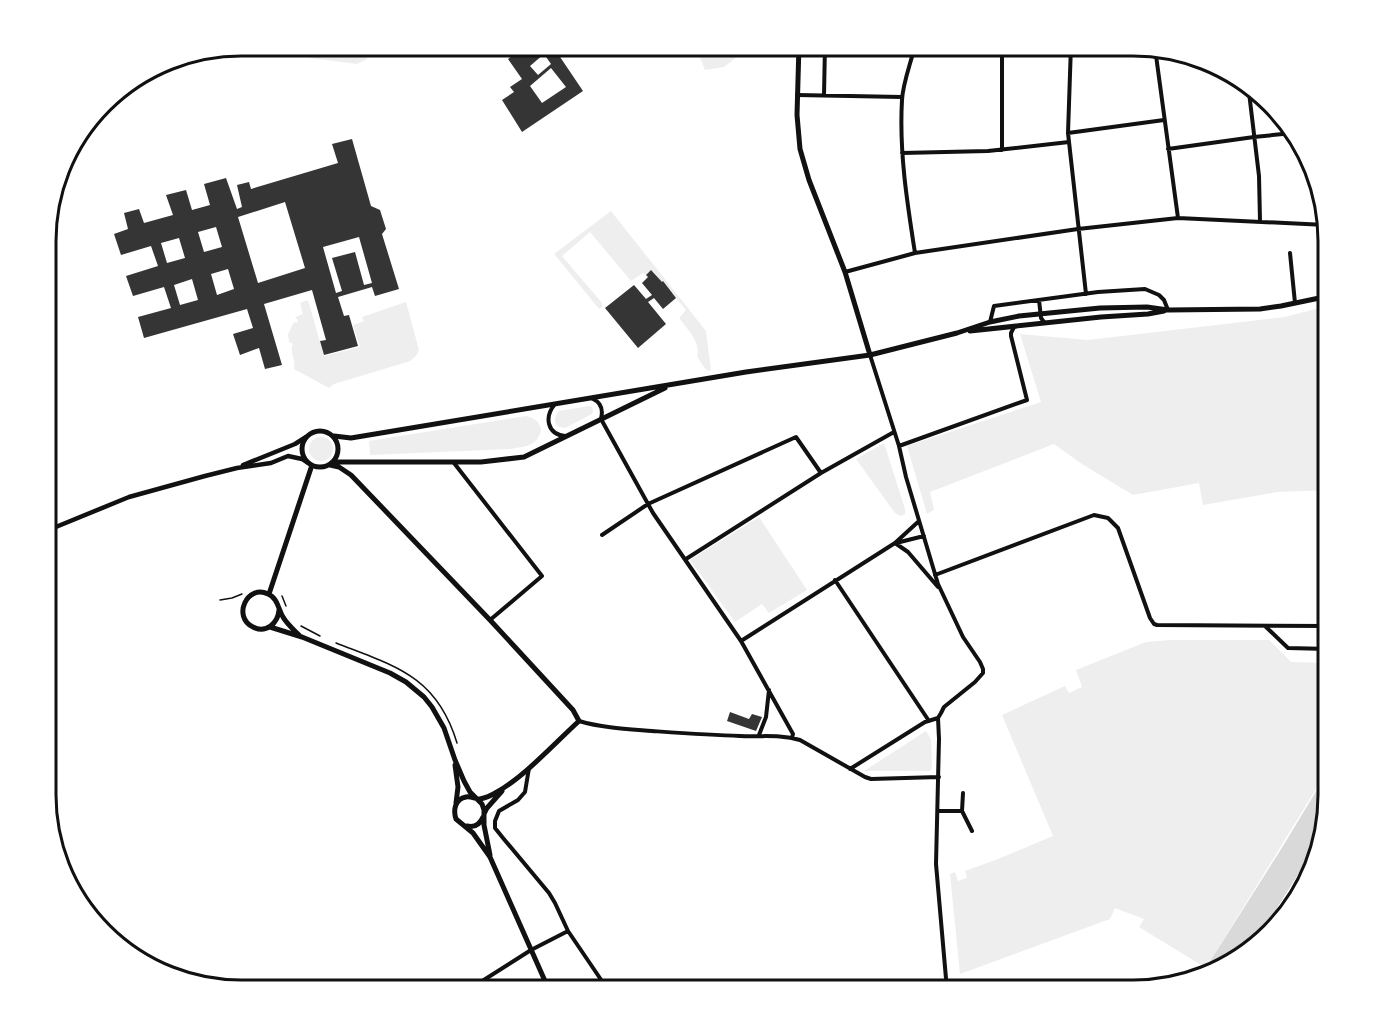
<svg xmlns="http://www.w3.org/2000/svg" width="1374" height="1035" viewBox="0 0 1374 1035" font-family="Lato,sans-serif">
	<rect width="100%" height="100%" fill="#fff"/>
	<path fill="#eee" d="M240,45H267L260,56L203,59L201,52Z
		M273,45H365L367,59L357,64L311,58L284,50Z
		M695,45H754L744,51L724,67L705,70Z
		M611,211L706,331L711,370L708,371C703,367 700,361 697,356C701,343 688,330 680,319V317L686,310L663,282H662L651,270L646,275L643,273L631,281L590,232L562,256L602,303V307L599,309L555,255L554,254Z
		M308,300L324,356L360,347L353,325L364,321L362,317L406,302L419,350L416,356L410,361L334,384L329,388L294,369C296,358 289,353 293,344L289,342L288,334L294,322L297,323L298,320L295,317L303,314L300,303Z
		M1327,306L1329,309V490L1277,492L1203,505L1199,483L1133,495L1082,464L1054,444L930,492L934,510L927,514L907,446L1041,402L1020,334L1088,340L1285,317Z
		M589,406L592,407L593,411L592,414L565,428L559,427C553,422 554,417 559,411Z
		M526,416C534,418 540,421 541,430C537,447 526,446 511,449L370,455L369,441Z
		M309 449a12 12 0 1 1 24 0a12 12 0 1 1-24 0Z
		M884,443L905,509V514L901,516L895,513L856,459Z
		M759,517L807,590L769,613L762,604L735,622L690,560Z
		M1170,640H1269L1291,662L1329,663V768L1206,968L1139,927L1144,919L1115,908L1110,919L960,974L950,874L955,872L958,881L967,878L965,871L998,859L1053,836L1002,715L1065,686L1069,693L1082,687L1076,670L1146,642Z
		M926,731L931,739L932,768L930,771H864Z"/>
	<path fill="#d9d9d9" d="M1329,770V808L1324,827L1302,868L1255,943L1220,970L1202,974L1283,846Z"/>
	<path fill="#353535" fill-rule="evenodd" d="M526,45H552L583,91L522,132L502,100L514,92L510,87L522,79L508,59ZM544,54L551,64L538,75L530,66ZM551,68L566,87L542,103L530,86Z
		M352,139L371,206L380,210L386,229L382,234L399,289L375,296L372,287L338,297L344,316L349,315L358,346L324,355L320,341L326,340L312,290L264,304L282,365L265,369L259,348L240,355L233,334L253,328L247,309L144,338L138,317L171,308L164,287L133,296L126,276L158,266L151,246L121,255L114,234L128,229L124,213L139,209L144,223L173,215L166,195L186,190L192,210L210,205L204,184L226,178L237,209L242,207L237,185L249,182L251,189L338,163L332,144ZM285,202L305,268L258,283L238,217ZM216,227L222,247L204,252L198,232ZM359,237L372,283L364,285L355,252L332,258L342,291L336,293L323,247ZM179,238L185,258L167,263L161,243ZM228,269L234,289L217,295L211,274ZM192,279L198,300L180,305L174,285Z
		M651,270L662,282L663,281L676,298L663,309L654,298L648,302L666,324L638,348L605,308L634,285L646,299L652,295L642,283L648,277L646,275Z
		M730,712L749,719L752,714L762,717L756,731L727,721Z"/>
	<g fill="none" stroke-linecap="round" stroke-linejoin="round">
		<path stroke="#111" stroke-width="1.5" d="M282,596L286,606
			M220,600L232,598L242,594
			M301,626L320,636
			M336,643C395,666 437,676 457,743"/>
		<path stroke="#111" stroke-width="4" d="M1002,45V150
			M1071,45L1068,133L1086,294
			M1078,45H1108
			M1155,48L1178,218
			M1248,84L1259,176L1260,221
			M797,95L902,97
			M824,95L825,45
			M1068,133L1164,120
			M1168,149L1254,137L1293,133
			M902,153L988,151L1069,142
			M915,253C907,202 899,151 902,100C903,82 911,63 915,45
			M1290,253L1295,303
			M845,272L915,253L1078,229L1178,218L1326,225
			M1039,300L1041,318L1044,322
			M990,322L994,306L1098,292L1145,289L1159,295L1164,300L1168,310
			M870,355L899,446L906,477L938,584L963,637L980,662L983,669V673L975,682L944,707L941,713L938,718L939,739L936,864L947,990
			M593,399C602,403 603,411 601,419L653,513L741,641L793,734L792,738
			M555,404C544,417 547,434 565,436
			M899,446L1027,400L1011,336V333L1014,327
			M454,463L542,576L490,620
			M602,535L648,504L796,437L821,473
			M895,543L908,552L938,587
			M896,543L924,536
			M686,559L821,473L894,432
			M935,575L1094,515L1108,518L1118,528L1150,618L1154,624L1157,625L1329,626
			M835,580L929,721
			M1265,626L1288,648L1329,649
			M741,641L895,543L919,521
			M579,721C603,728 627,729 652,731C682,733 711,735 740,736C761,737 780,734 800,740L865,777L871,779L939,777
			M759,735L766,717L769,690
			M529,768L525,792L518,800L499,811L495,821V828L503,838L549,893L555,903L568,931L608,990
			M850,769L925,722L938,718
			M938,811H962L963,793
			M962,811L972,831
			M468,990L531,950L568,931"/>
		<path stroke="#111" stroke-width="4.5" d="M243,465L295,444L306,437
			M46,531L129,497L205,476L237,468L271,463L288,456L302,459L308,463"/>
		<path stroke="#111" stroke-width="5" d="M799,45L797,115L800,149L809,180L845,272L870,355
			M970,331L1101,317L1148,314L1164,311
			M302 449a18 18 0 1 1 36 0a18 18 0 1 1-36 0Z
			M334,436L351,438L746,372L870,355L957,333L990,322L1019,316L1100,308L1147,307L1168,310L1260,309L1281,306L1329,296
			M334,462H481L524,457L665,388
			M330,465L339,467L351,475L490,620L573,710L579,721C555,743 525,776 497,792C492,795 486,798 480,799C475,799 471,796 466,797C455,799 453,810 456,819L473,833L490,857L549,990
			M269,594L312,465
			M279,610C278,623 266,634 253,627C232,617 247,584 268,594C278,598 278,609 283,617C287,624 293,629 299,635
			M270,627L302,637L390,673L406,682L424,697L432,707L444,728L455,760L464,781L470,792L482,804L484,810V825L490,855
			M455,765L458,787L456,803
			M484,814L487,808L502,791
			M467,826C475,828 480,824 483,817"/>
	</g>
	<path d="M0 0H1374V1035H0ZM241 56H1133A185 185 0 0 1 1318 241V795A185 185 0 0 1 1133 980H241A185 185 0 0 1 56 795V241A185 185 0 0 1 241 56Z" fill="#fff" fill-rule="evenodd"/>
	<path fill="none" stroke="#111" stroke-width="3" d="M241 56H1133A185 185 0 0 1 1318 241V795A185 185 0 0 1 1133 980H241A185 185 0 0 1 56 795V241A185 185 0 0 1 241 56Z"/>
</svg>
